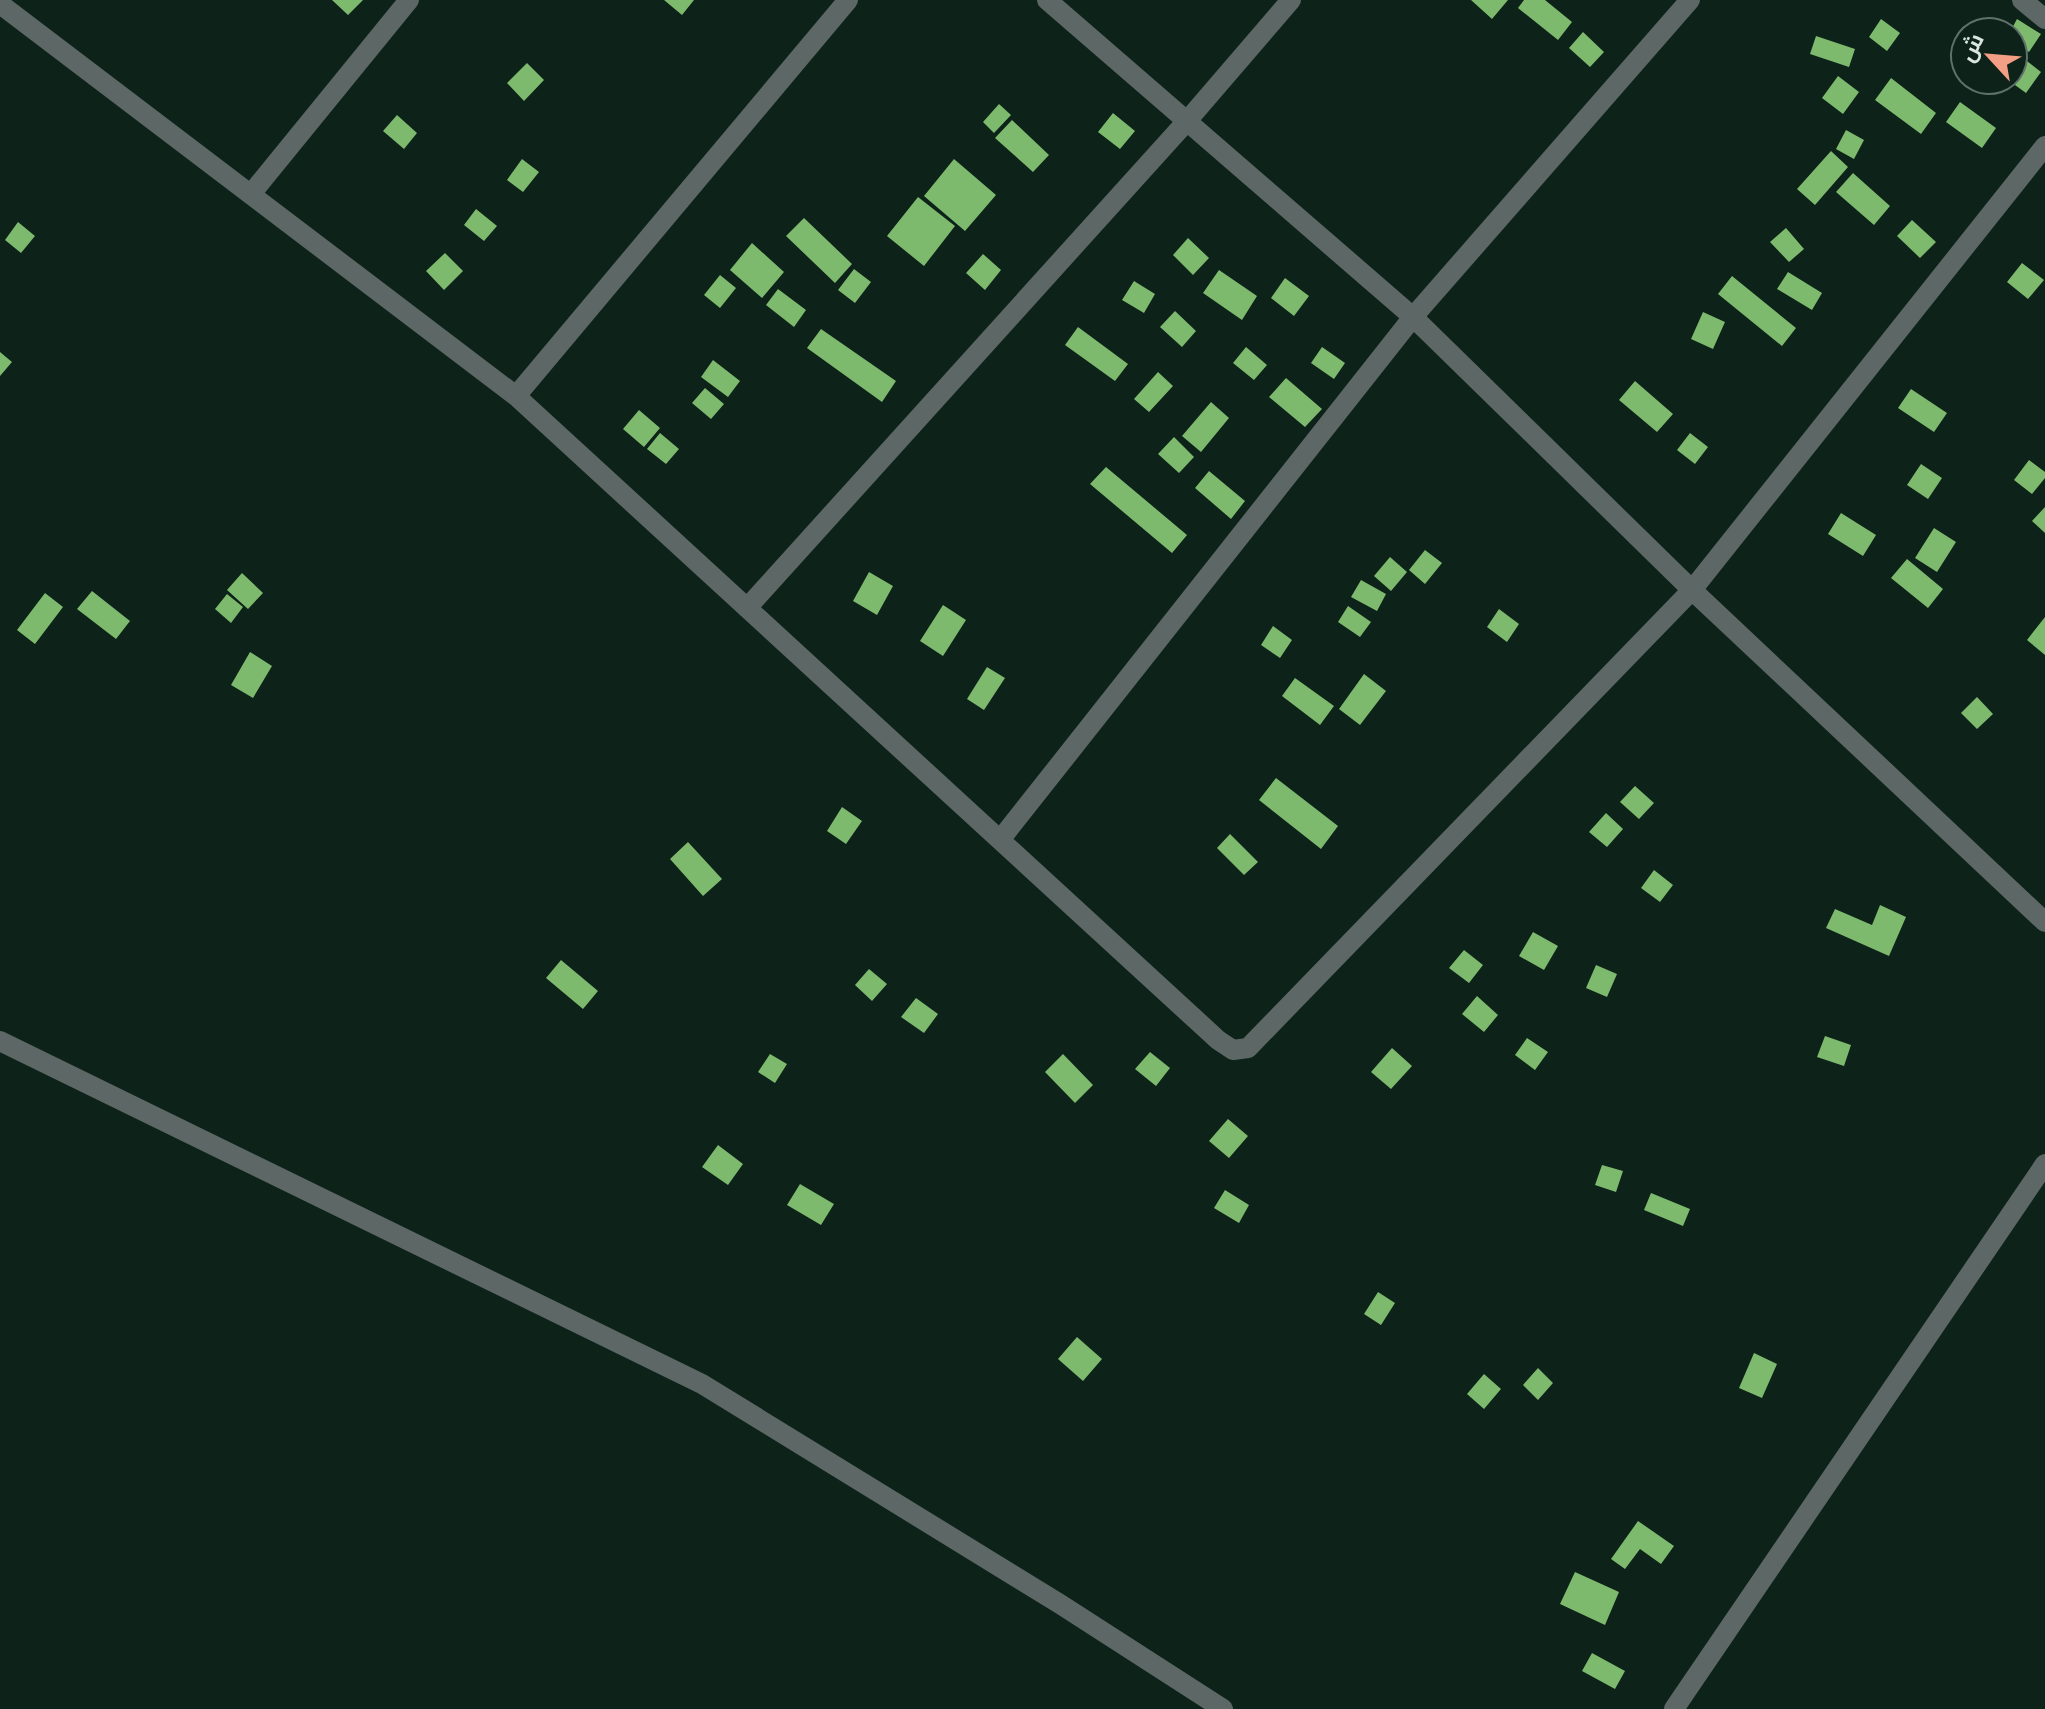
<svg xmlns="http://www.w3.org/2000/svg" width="2045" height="1709" viewBox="0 0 2045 1709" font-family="'IBM Plex Serif',Cairo,serif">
	<rect width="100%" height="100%" fill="#0d2219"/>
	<path fill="#7eba6e" d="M332,0H363L348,15Z
		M664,0H694L682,15Z
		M1471,0H1508L1492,19Z
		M1524,0H1545L1572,22L1558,40L1518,8Z
		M1881,19L1900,33L1887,51L1869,37Z
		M2017,19L2041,34L2029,52L2013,42V32H2010Z
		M1583,32L1604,52L1590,67L1569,48Z
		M1816,36L1855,49L1849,67L1810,54Z
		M2023,58L2041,72L2026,93L2008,80H2013V71Z
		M527,63L544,80L524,101L507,83Z
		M1838,76L1859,92L1843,114L1822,98Z
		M1891,78L1936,113L1921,134L1875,100Z
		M1960,102L1996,128L1982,148L1946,122Z
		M999,104L1011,115L994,133L983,122Z
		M1113,113L1135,131L1120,149L1098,132Z
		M397,115L417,133L404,149L383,131Z
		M1012,120L1049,155L1033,172L995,138Z
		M1846,130L1864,140L1854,159L1836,149Z
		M1831,151L1848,167L1815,205L1797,189Z
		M522,159L539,172L523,192L507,180Z
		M954,159L996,195L965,231L924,196Z
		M1853,173L1890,206L1874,225L1836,192Z
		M918,197L955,226L924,266L887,236Z
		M476,209L497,226L484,241L464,225Z
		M804,218L852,264L835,283L786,236Z
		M1912,220L1936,242L1920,258L1897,236Z
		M18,222L35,236L21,253L5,240Z
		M1786,228L1804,249L1789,262L1770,242Z
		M1188,238L1209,258L1193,275L1173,255Z
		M752,243L784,272L762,298L730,270Z
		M445,253L463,271L444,290L426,271Z
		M983,254L1001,270L985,290L966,273Z
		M2022,263L2044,280L2028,299L2007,282Z
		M854,269L871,282L855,303L838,290Z
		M1219,270L1257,296L1242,320L1203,293Z
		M1788,272L1822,293L1812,310L1777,289Z
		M720,275L736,288L720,308L704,295Z
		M1732,276L1796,328L1782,346L1718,294Z
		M1285,278L1309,296L1294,316L1271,298Z
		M1134,281L1155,294L1144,313L1122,300Z
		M778,289L806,310L794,327L766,305Z
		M1175,311L1196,331L1182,347L1160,327Z
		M1703,312L1725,322L1713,349L1691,339Z
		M1078,327L1128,364L1115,381L1065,345Z
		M821,329L896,381L882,402L807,348Z
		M1246,347L1267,365L1254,380L1233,363Z
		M1322,347L1345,363L1334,379L1311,363Z
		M0,352L12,362L0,376Z
		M713,360L740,381L728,397L701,377Z
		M1158,372L1173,386L1149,412L1134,399Z
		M1286,378L1322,409L1305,427L1269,397Z
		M1635,381L1673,414L1657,432L1619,400Z
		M705,388L724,404L711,419L692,403Z
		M1911,389L1947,413L1934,432L1898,408Z
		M1211,402L1229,418L1201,452L1182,436Z
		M639,410L660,428L644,447L623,429Z
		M660,433L679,449L666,464L647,449Z
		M1690,433L1708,447L1695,464L1677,450Z
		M1174,437L1194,457L1179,473L1158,454Z
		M2029,460L2045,472V478L2032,494L2014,480Z
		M1921,464L1942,478L1928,499L1907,485Z
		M1106,467L1187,535L1172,553L1090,484Z
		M1209,471L1245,501L1231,519L1195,488Z
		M2045,507V533L2032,521Z
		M1841,513L1876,535L1863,556L1828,534Z
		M1934,528L1956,542L1937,572L1915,558Z
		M1425,550L1442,563L1425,584L1409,570Z
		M1390,557L1407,572L1391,591L1374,576Z
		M1907,559L1943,589L1928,608L1891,578Z
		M869,572L893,586L877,615L853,601Z
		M242,573L263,593L248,609L227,590Z
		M1361,580L1386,594L1377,611L1351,597Z
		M92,591L130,621L116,639L77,609Z
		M45,593L63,607L35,644L17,630Z
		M227,594L243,607L231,623L215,609Z
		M943,605L966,620L943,656L920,641Z
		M1348,606L1371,622L1360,637L1338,622Z
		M1499,609L1519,624L1507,642L1487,627Z
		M2045,617V655L2027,640Z
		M1273,626L1292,640L1280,658L1261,645Z
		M250,652L272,666L253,698L231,685Z
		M987,667L1005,678L984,710L967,699Z
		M1364,674L1386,691L1360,725L1339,709Z
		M1295,678L1334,706L1320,725L1282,696Z
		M1977,697L1993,714L1977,729L1961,713Z
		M1276,778L1338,826L1321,849L1259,800Z
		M1635,786L1654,803L1639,819L1620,802Z
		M842,807L862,821L846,844L827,831Z
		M1606,813L1623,829L1607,847L1589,832Z
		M1230,834L1258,862L1244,875L1217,848Z
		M688,842L722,879L703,896L670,859Z
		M1654,870L1673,885L1660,902L1641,888Z
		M1880,905L1906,917L1889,956L1826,928L1835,909L1872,925Z
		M1533,932L1558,946L1544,970L1519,956Z
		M1464,950L1483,965L1469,983L1449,968Z
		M561,960L598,991L583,1009L546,978Z
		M1596,965L1617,974L1607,997L1586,988Z
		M869,969L887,984L872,1001L855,985Z
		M1477,996L1498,1015L1484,1032L1462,1014Z
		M916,998L938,1014L924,1033L901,1017Z
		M1825,1036L1851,1045L1844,1066L1817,1057Z
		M1527,1038L1548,1052L1535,1070L1515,1055Z
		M1392,1048L1412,1066L1391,1089L1371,1072Z
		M1150,1052L1170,1068L1156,1086L1135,1069Z
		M770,1054L787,1064L775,1083L758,1072Z
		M1063,1054L1093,1085L1075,1103L1045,1072Z
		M1228,1119L1248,1136L1229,1158L1209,1141Z
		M718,1145L743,1164L728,1185L702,1167Z
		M1602,1165L1623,1171L1616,1192L1595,1185Z
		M800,1184L834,1204L821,1225L787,1205Z
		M1225,1190L1249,1205L1239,1223L1214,1208Z
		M1651,1193L1690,1209L1683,1226L1644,1210Z
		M1378,1292L1395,1303L1381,1325L1364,1314Z
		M1077,1337L1102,1359L1083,1381L1058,1359Z
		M1754,1353L1777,1364L1762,1398L1739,1388Z
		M1538,1368L1553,1383L1538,1400L1523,1385Z
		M1484,1374L1501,1389L1484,1409L1467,1394Z
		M1638,1521L1674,1546L1661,1564L1640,1549L1625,1569L1611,1559Z
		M1575,1572L1619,1592L1605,1625L1560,1604Z
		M1592,1653L1625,1671L1615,1689L1582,1671Z"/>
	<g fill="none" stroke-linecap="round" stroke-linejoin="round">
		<path stroke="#5c6766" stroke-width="20" d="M1047,0L1413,317L1692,590L2045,922
			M2022,0L2045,19
			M0,4L516,396L1218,1040L1233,1050L1248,1048L1692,590L2045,146
			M251,194L409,0
			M516,396L848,0
			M747,608L1187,121L1291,0
			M1000,840L1413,317L1690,0
			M0,1041L702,1384L1060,1604L1223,1709
			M1674,1709L2045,1164"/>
	</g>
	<g transform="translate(1989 56) rotate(296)"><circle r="38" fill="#0d2219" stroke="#5f7169" stroke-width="2"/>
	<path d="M0-6L14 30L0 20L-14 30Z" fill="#f39f85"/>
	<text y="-12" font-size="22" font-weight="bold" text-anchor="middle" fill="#dae7e1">ش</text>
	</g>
</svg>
